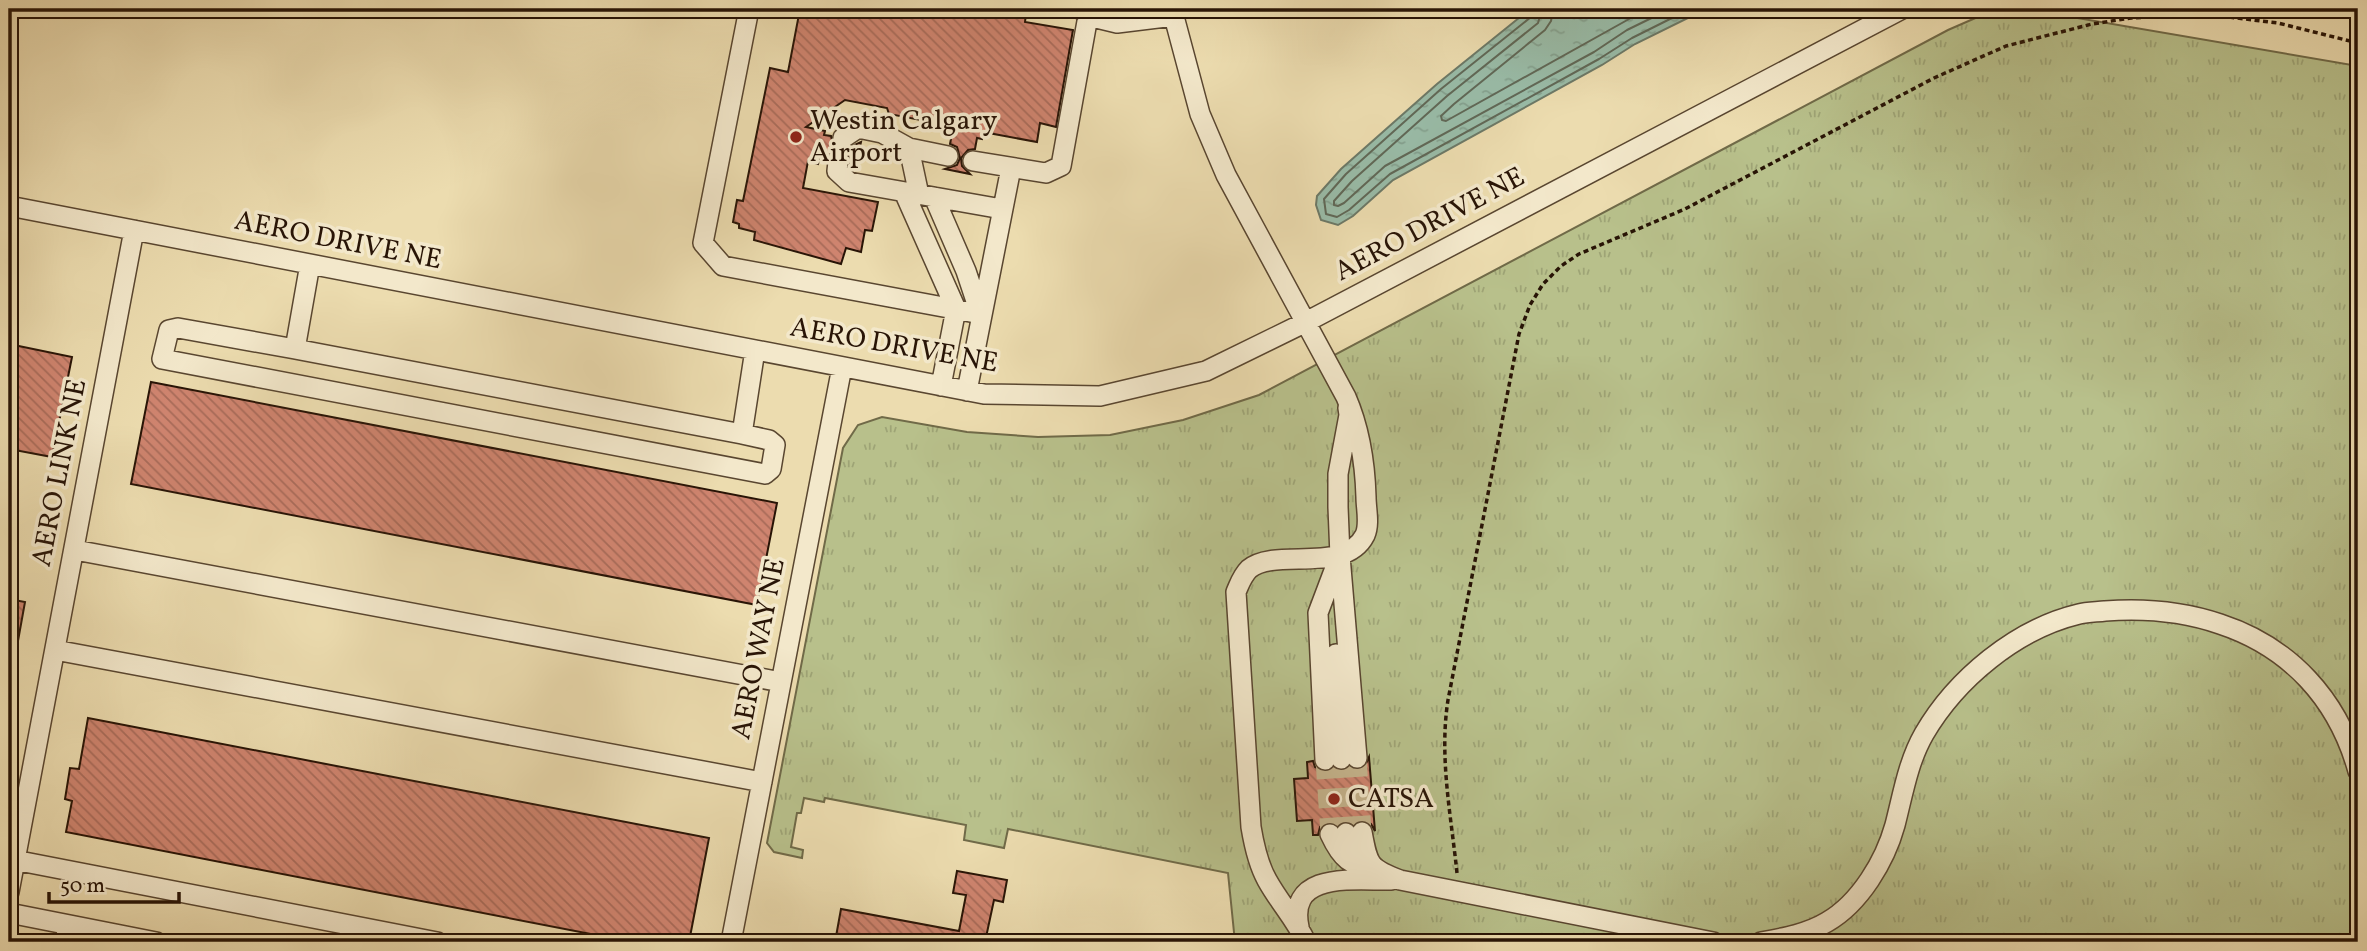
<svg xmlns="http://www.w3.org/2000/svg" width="2367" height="951" viewBox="0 0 2367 951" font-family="Vollkorn,serif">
	<defs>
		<pattern id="grass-tufts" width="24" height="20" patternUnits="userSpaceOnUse" patternTransform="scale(1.75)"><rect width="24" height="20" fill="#b8c08b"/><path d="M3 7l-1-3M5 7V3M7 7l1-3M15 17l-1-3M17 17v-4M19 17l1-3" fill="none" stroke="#9ea476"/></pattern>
		<pattern id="water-ripples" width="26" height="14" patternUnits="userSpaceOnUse" patternTransform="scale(1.75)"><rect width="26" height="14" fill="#99bca8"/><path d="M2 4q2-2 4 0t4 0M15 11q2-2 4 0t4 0" fill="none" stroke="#84a18f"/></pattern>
		<pattern id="building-back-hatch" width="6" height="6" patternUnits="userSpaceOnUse" patternTransform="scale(1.75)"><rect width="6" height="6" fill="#cf846f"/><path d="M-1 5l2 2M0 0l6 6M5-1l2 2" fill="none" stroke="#a86b59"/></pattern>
	</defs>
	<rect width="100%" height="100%" fill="#ecdcaf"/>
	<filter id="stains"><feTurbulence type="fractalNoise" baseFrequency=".00286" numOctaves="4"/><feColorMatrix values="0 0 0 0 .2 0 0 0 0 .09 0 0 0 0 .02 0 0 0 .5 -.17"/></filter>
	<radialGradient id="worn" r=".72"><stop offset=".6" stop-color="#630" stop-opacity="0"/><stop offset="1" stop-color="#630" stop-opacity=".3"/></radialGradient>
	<path fill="url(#grass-tufts)" stroke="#706a48" stroke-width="2" d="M1996,9H2025L2358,66V942H1235L1228,873L1008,829L1004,848L964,840L966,825L825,798L824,802L804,798L801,813H797L791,847L803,850L802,858L774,852L767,843L843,448L858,425L882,417L967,432L1038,437L1110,435L1183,420L1259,395L1948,30Z"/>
	<path fill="url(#water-ripples)" stroke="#6c7967" stroke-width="2" d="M1530,9H1706L1635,44L1602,65L1393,180L1353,216L1338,225L1321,220L1316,205L1317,196L1341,169L1437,84Z"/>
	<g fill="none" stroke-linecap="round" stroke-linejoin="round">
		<path stroke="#606857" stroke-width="2" d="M1534,9L1531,17L1441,89L1346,174L1324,199L1326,214L1337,217L1349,210L1390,174L1599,59L1632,38L1690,9
			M1542,9L1538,23L1447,96L1352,181L1334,201V205L1338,206L1344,203L1385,166L1594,52L1627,30L1670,9
			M1553,9L1551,21L1545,30L1454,104L1441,116L1442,120L1446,121L1647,9"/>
	</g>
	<path fill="url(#building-back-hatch)" stroke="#281406" stroke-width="2" d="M800,9H1001L1026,14L1025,22L1073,30L1056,127L1040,123L1037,142L983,132L982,139L977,138L975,149L968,150L961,158L962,166L970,174L945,169L957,165L960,158L957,147L950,144L952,134L946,132L947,125L889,114L887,108L845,100L806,127L825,131L824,135L831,136L833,144L838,149L844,150L861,142L856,166L850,164L849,157L839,150L832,151L826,160L820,158L818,164L808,161L803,188L878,202L872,231L865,230L861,252L846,248L841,264L754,240L755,232L739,228V224L733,222L737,200L743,201L770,68L788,72Z
		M9,344L72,357L52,457L9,449Z
		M151,382L777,503L757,605L131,484Z
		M9,599L25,602L16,652H9Z
		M88,718L709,838L689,942H632L66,832L72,801L65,799L70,768L79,769Z
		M1369,757L1375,831L1371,824L1365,820L1353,823L1346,821L1338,825L1330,822L1320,827L1318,835H1313L1312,820L1297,821L1294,779L1308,778L1307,762L1313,761L1315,767L1325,772L1334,768L1342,771L1350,767L1357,770L1364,768Z
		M957,871L1007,880L1003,902L994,900L985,942H835L841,909L959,931L966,895L953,893Z"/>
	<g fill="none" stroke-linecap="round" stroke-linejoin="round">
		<path stroke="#c5b48d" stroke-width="19" stroke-dasharray="19 10" stroke-linecap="butt" d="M1357,758L1362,832
			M1341,759L1346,833
			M1325,760L1330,834"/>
		<g stroke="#594630" stroke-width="22">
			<path id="minor" d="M749,9L703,243L723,266L981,314
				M1172,9L1200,114L1226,175L1346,397C1360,429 1365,462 1366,497C1366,509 1370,524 1365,535C1345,575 1275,547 1249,569C1242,576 1240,583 1236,592L1251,827C1254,845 1258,864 1267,880C1279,902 1296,920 1306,942
				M1088,16L1117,23L1174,16
				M843,138L858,128L882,133L909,148L948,156
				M909,148L919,195
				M973,161L1046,173L1061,166L1088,16L1081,9
				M838,162L837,171L849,182L1002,209
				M904,192L956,309L941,386
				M934,197L966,271L980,313
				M9,206L984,394L1100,396L1206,371L1306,322L1902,9
				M310,264L295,349L178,328L169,330L162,359L765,474L771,469L775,445L769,440L742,434L755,350
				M295,349L742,434
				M967,391L1011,168
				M1348,408L1349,415L1338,474V507L1340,556L1357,758
				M75,550L781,682
				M55,650L762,782
				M1336,654L1341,759
				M1325,760L1318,613L1338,560
				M1362,832C1368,864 1368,868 1400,880L1713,942
				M1346,833L1359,857L1364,860
				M1330,834C1342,860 1349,864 1377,871
				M9,859L437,942
				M9,892L134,230
				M9,913L156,942
				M1299,927C1287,870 1357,881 1391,880
				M65,942L68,925
				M731,942L842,367
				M1761,942C1783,938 1807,934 1827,922C1860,903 1885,861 1895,825C1903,794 1908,762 1924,734C1956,679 2016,629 2079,614C2087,612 2097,612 2105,611C2145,608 2182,611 2220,624C2290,647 2338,699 2358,771"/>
		</g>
		<path stroke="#281406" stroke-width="3.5" stroke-dasharray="5 3.5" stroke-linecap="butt" d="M1457,873C1451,815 1439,757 1448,700L1519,334L1530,305L1543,284L1561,266L1579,254L1685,209L1934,78L2006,46L2092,24L2131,18L2204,14L2278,23L2358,43"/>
		<use href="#minor" stroke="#f3e8cb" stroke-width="19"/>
	</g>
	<g fill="#8f2418" stroke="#f3e8cb" stroke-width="2.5">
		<circle cx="796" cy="137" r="7"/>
		<circle cx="1334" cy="799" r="7"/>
	</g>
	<g text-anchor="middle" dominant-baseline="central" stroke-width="7" stroke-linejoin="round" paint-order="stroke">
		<g font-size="28" fill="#281406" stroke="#f3e8cb" text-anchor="start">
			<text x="810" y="121">Westin Calgary<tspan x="810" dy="32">Airport</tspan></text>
			<text x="1348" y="799">CATSA</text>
		</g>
		<g font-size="28" fill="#281406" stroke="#f3e8cb">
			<text transform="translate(1430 225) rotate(-28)">AERO DRIVE NE</text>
			<text transform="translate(338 241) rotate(11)">AERO DRIVE NE</text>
			<text transform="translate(894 346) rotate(10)">AERO DRIVE NE</text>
			<text transform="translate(60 473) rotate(-79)">AERO LINK NE</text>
			<text transform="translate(759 649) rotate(-79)">AERO WAY NE</text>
		</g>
	</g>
	<rect width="2367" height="951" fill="none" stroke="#ecdcaf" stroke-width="35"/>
	<rect x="10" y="10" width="2346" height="930" fill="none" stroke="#281406" stroke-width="3.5"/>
	<rect x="18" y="18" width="2332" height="916" fill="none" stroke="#281406" stroke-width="2"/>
	<path d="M49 892v10h130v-10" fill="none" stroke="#281406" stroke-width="3.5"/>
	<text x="60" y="892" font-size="21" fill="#281406" stroke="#f3e8cb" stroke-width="5" paint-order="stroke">50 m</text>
	<rect width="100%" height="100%" filter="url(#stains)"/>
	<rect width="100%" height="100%" fill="url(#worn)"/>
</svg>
